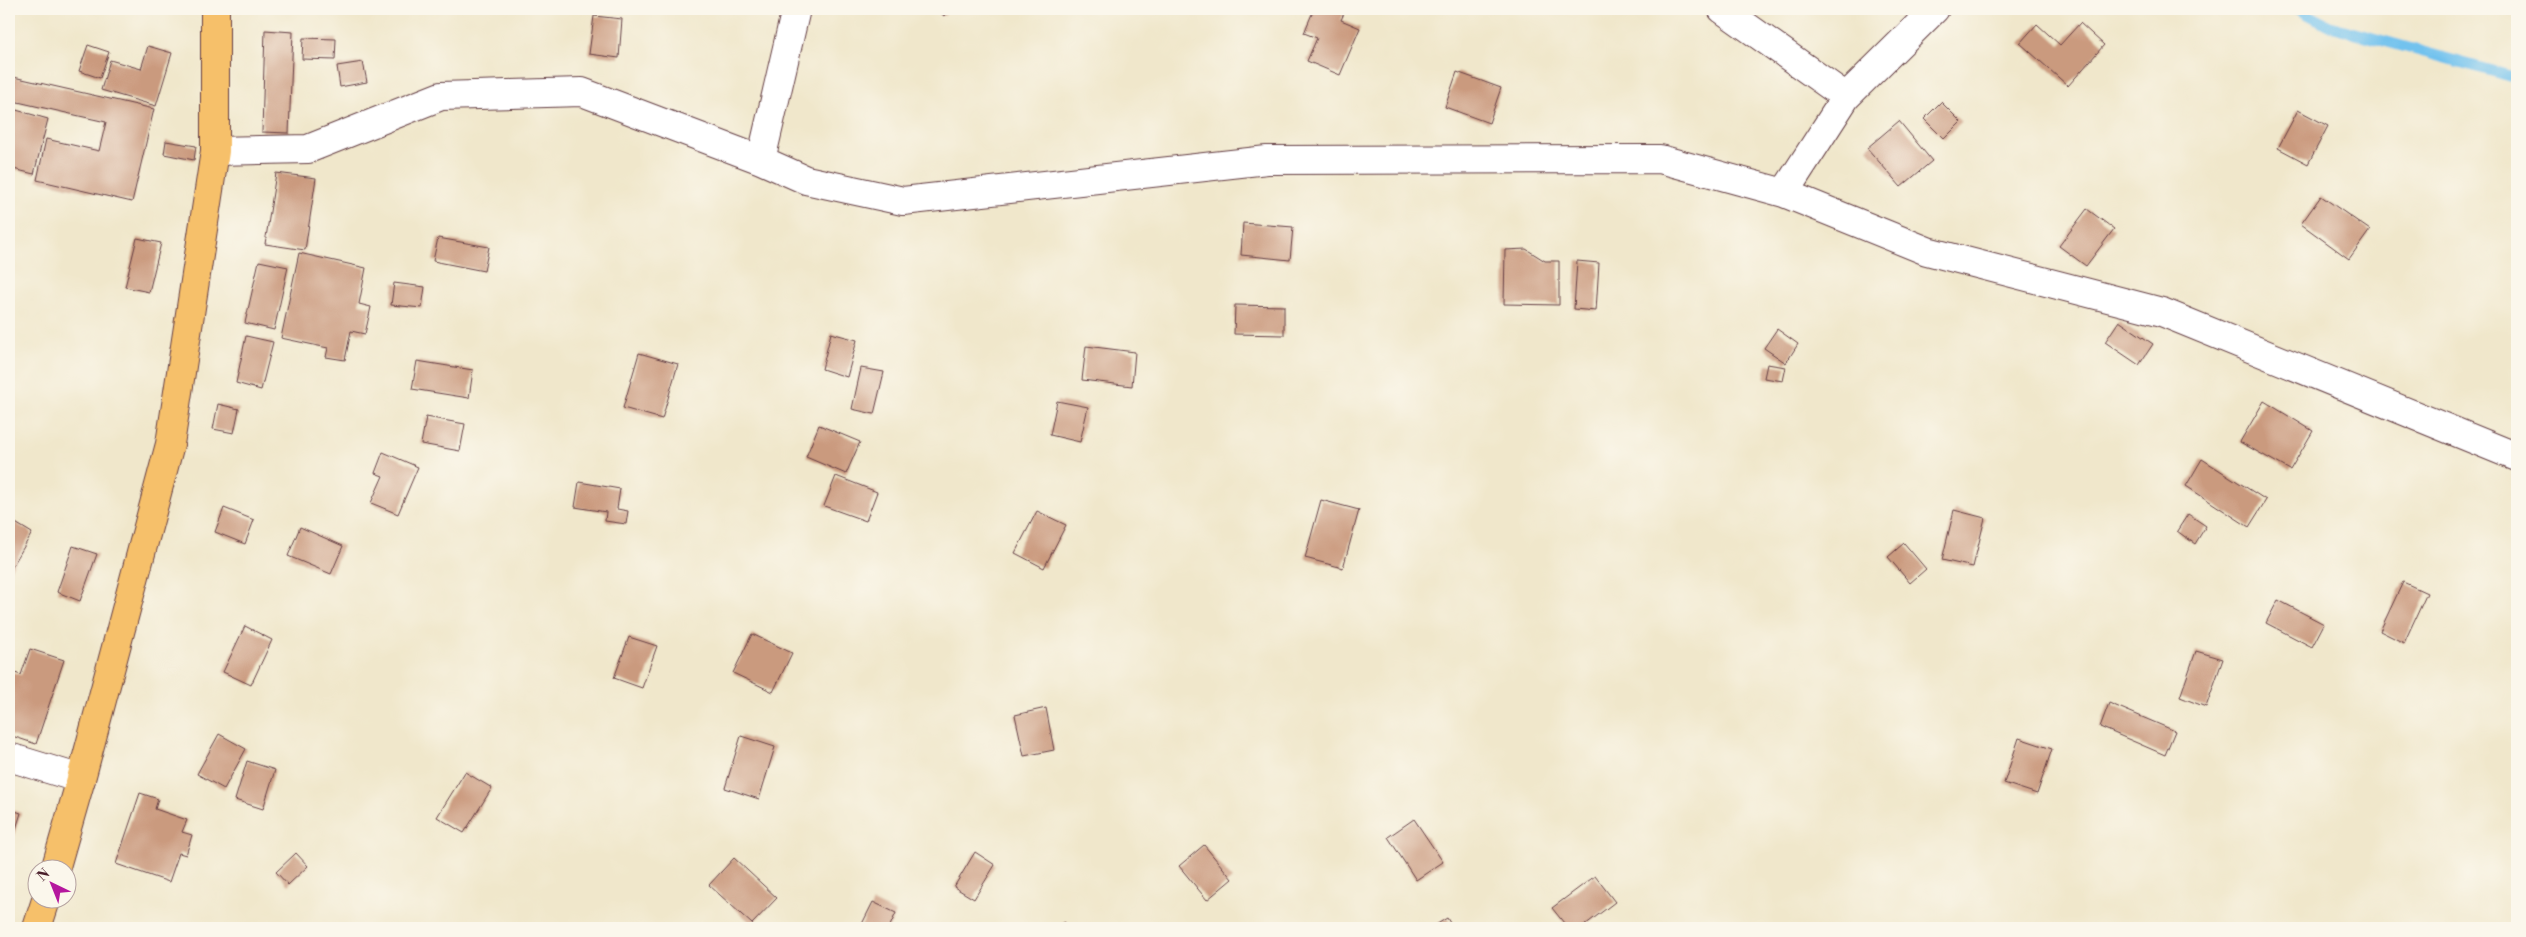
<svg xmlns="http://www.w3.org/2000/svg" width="2526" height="937" viewBox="0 0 2526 937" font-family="'Libre Bodoni',serif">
	<rect width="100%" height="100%" fill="#fbf7ec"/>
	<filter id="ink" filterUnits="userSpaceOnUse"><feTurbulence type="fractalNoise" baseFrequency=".02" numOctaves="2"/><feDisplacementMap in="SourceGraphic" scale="10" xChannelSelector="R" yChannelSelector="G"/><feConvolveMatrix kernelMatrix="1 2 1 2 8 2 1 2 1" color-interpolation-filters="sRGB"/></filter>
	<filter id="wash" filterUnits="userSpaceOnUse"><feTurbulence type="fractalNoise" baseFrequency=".0096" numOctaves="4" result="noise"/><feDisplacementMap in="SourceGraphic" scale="20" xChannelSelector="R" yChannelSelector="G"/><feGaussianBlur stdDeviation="1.12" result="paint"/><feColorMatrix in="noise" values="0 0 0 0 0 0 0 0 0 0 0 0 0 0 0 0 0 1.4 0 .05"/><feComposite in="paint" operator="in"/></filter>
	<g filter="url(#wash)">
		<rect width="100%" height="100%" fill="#f0e7cb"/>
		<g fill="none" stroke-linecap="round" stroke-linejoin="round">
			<path stroke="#72c2ee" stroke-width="11" d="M2298,9L2330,26L2517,78"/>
		</g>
		<g id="blocks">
			<path fill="#ca9a7e" d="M351,9H368L366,14Z
				M936,9H950L944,16Z
				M1314,9H1346L1341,20L1360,28L1340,75L1307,61L1317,38L1304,33Z
				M594,16L622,19L619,58L589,54Z
				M2080,23L2104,45L2068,86L2020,43L2037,24L2060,45Z
				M265,30L293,32L289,133L262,132Z
				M303,38L336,39L335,60L302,59Z
				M88,45L109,52L100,78L79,71Z
				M148,46L172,53L156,106L101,90L110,60L141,69Z
				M363,62L367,82L340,87L337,66Z
				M1457,72L1501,88L1489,123L1445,107Z
				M9,76L154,109L132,202L37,180L46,139L99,151L106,122L9,100Z
				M1941,102L1961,122L1944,139L1924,119Z
				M9,108L48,119L34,174L9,168Z
				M2298,110L2328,126L2308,164L2278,148Z
				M1899,121L1932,161L1901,187L1867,148Z
				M166,141L196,146L194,160L164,154Z
				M276,173L316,178L305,250L265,244Z
				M2321,196L2370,230L2349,259L2301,224Z
				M2087,209L2114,229L2086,266L2059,246Z
				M1243,223L1293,227L1290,260L1241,255Z
				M137,238L161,243L149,292L125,287Z
				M438,238L489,247L484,271L433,261Z
				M1526,249L1545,261H1559V305L1504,304L1505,250Z
				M299,253L366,268L359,304L371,307L365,334L351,331L345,360L326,357L328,348L281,338Z
				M259,261L288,267L274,330L245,323Z
				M1577,261L1599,263L1596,311L1574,309Z
				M394,283L425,287L422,308L391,305Z
				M1235,305L1284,306V335L1234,334Z
				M2119,321L2153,344L2139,365L2105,342Z
				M1777,329L1798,344L1786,363L1764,348Z
				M831,333L857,340L847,377L822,369Z
				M246,336L273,342L261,390L236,383Z
				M1086,346L1135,352L1132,386L1082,380Z
				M639,353L678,364L662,419L623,408Z
				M417,361L473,370L469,398L412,389Z
				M1767,364L1786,367L1783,381L1764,378Z
				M861,368L884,372L874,414L852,409Z
				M1057,401L1088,407L1080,442L1050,435Z
				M2264,401L2313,431L2290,470L2240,442Z
				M218,404L239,409L234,433L213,429Z
				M426,417L465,424L460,451L421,444Z
				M819,425L860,442L846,474L806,457Z
				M383,452L418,467L398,514L371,503L383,476L375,473Z
				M2202,459L2266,500L2249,527L2186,486Z
				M836,476L877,492L866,521L824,506Z
				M579,482L620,489L617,509L628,511L626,524L605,521L606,512L575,507Z
				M1321,500L1359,510L1343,568L1305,558Z
				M224,508L254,520L245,544L215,532Z
				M1954,510L1985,518L1973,567L1942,560Z
				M1037,511L1066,525L1044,568L1015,553Z
				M2188,514L2206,526L2195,544L2177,531Z
				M9,519L32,533L9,572Z
				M300,527L343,546L331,574L288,556Z
				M1904,543L1926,569L1910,583L1888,557Z
				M73,546L97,554L80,601L57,592Z
				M2403,582L2427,593L2404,643L2380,631Z
				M2278,600L2324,624L2312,647L2266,623Z
				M245,626L272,640L251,685L223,672Z
				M752,634L792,653L773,692L733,673Z
				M629,637L657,646L642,688L614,678Z
				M30,649L64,660L36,744L9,735V671L21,675Z
				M2196,651L2223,659L2206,707L2180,697Z
				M2109,703L2175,731L2165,755L2100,727Z
				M1046,708L1054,750L1024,756L1015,715Z
				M219,734L246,749L224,789L197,774Z
				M741,736L775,747L759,799L725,788Z
				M2019,738L2052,749L2037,794L2004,783Z
				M247,761L275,770L263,809L235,800Z
				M465,772L492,788L464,833L437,817Z
				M140,793L158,799L155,809L187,820L182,832L192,835L186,855L179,853L169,882L116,864Z
				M9,809L21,813L9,851Z
				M1414,819L1443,862L1416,880L1388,837Z
				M1204,845L1232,879L1207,900L1179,866Z
				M975,852L995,865L974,899L954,887Z
				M296,853L308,866L288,885L276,872Z
				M734,858L777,898L752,924L709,885Z
				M1595,876L1615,902L1581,928H1568L1552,908Z
				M873,902L896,913L889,928H860Z
				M1447,918L1453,928H1431Z
				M1064,922L1073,928H1060Z"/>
		</g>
	</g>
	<g filter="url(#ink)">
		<use href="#blocks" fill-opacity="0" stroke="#633d43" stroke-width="1"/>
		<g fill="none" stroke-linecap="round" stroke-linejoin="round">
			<g stroke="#633d43" stroke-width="30">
				<path id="minor" d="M1722,9L1846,97
					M215,151L308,149L441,96L582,92L761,160L806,180L903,201L1267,160L1660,159L1784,193L1927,251L2162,312L2517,457
					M761,160L796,9
					M1784,193L1846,97L1935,9
					M9,757L81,779"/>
			</g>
			<g stroke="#633d43" stroke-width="30">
				<path id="primary" d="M55,870L81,779L170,444L215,151V9
					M37,928L46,900"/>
			</g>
			<use href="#minor" stroke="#fff" stroke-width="28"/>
			<use href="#primary" stroke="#f6c06b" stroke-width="28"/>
		</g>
	</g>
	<rect width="2526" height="937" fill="none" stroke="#fbf7ec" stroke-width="30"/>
	<g transform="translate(52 884) rotate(317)"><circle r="24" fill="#fbf7ec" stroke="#b4a19f"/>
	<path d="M0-4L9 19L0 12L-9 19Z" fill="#b5179e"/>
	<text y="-8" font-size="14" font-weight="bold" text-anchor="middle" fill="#4a1f2b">N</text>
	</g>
</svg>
